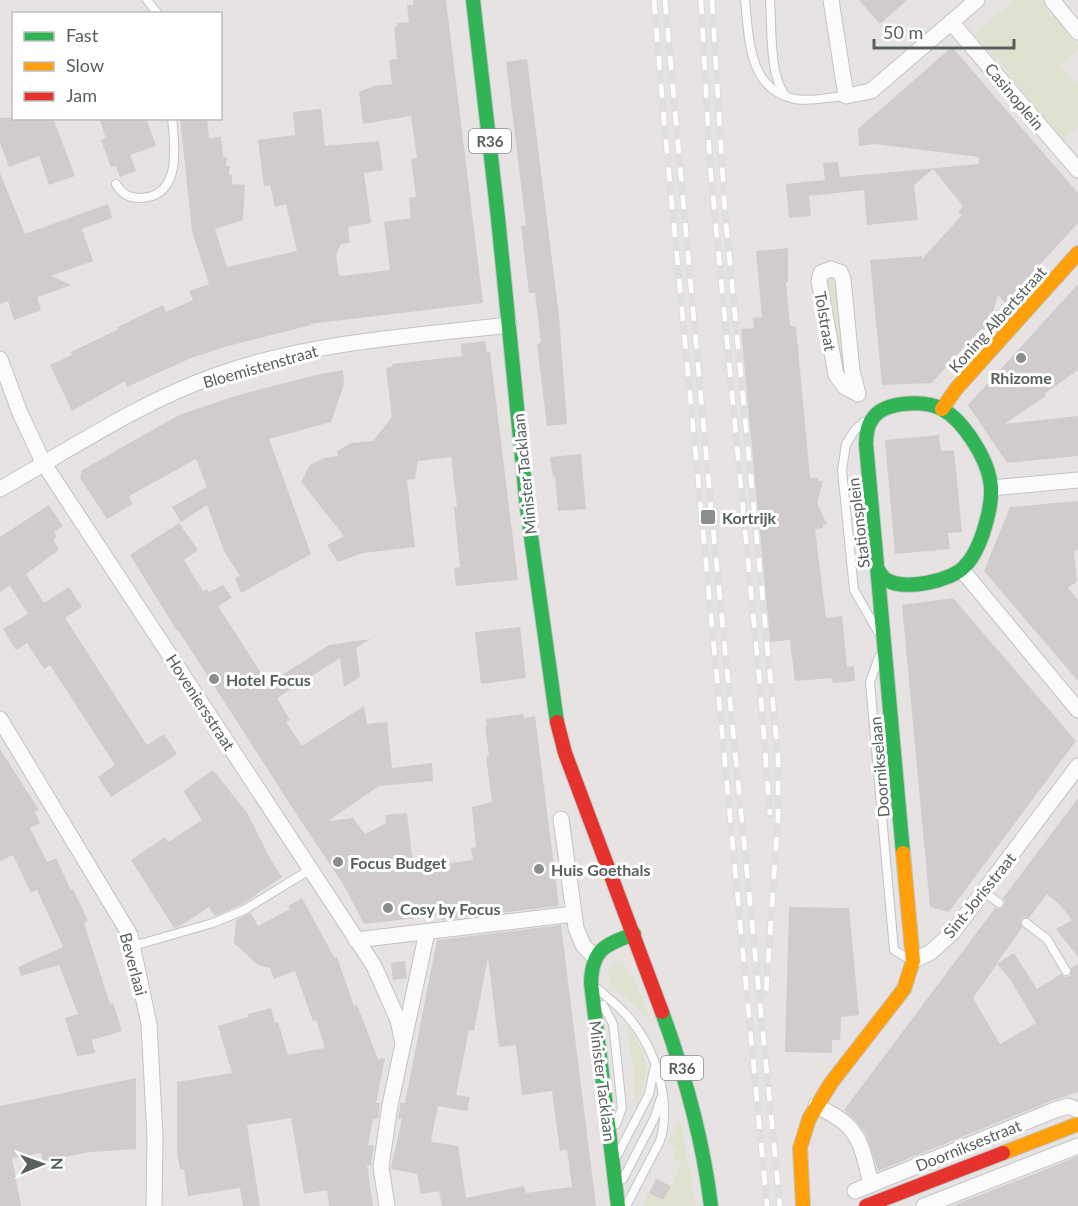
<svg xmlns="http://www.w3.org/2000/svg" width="1078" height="1206" viewBox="0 0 1078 1206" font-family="Lato,sans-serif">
	<rect width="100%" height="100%" fill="#e8e3e3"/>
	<path fill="#dee2ce" d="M1014,0H1040L1078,45V50L1060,64L1076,84L1078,83V127L1063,139L975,34Z
		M837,276L846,375H843L826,278Z
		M617,962L624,964L629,977L633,976L650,1020L611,984C606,975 606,966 617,962Z
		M626,1022C650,1060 651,1068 636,1110L634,1084L635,1083Z
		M680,1119L696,1206H645L644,1203L648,1193L663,1201L682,1164L672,1158L677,1148L667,1142Z"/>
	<path fill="#d0cccb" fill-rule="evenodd" d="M413,0H446L483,303L310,324L311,325L228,346L191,358L127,387L125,381L72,411L50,365L72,355L71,352L119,329L116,328L163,305L166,312L193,300L189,291L209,284L192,231L180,118H207L209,138L221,137L223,157H227L226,166H230L229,175H232V184L245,185L243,220L215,229L227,267L297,251L286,204L275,207L270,185L264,186L258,140L295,135L293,112L321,109L325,146L379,141L383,170L364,173L371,223L348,227L350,243L341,244L336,255L339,275L342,276L390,270L384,222L411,218L409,198L416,197L411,159L417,158L411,116L363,124L359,92L373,86L392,84L389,60L397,59L394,27H397V23L409,22L407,5H413Z
		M859,0H907L880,24Z
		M952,47L1078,193V223L1005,303L998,295L990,323L984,330L978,332L932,383L882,385L870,260L922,256V259L962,215L958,212L963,206L933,169L914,185L918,220L867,225L864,190L809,196L811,216L789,218L786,184L825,180L823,163L838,162L840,177L979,164V157L874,144L859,146L858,129Z
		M527,59L559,316L567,424L547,426L537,344L541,343L535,293H529L521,226L526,225L506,62Z
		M0,118H53L75,176L49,185L39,156L9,167L0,143Z
		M99,118H146L156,146L130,155L136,171L120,177L116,166L111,167L101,140L106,138Z
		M0,173L25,234L108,204L112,218L82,229L93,261L51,276L72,285L37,297L41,310L14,320L8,301L0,304Z
		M788,248V282H786L790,325L796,327L810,478H818V481H823L817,503L827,524L823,525V528L815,529L826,618L842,616L847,667L854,666L855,681L833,683L832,678L795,681L790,640L770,642L741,329L754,328L753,318L762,317L756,251Z
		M1078,284V370L1044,394L1046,396L1004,424L1078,416V456L1007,463L968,405Z
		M485,341L487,352H490L518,580L456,586L454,568L460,567L454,507H457L451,457L418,461L415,479L407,480L415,547L363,553L338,562L327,545L344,536L301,482L310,465L324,458L338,456L337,451L351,443L373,441L392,417L386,368L392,367V364L462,356L461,344Z
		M343,370L344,384L331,422L269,439L311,554L241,593L235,578L240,576L225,553L207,505L181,522L172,507L207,487L196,459L129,496L133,504L107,519L80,478L82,470L179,415L235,396L316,375Z
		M939,435L941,451L954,450L962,532L948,533L950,549L895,554L885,440Z
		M581,454L586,509L558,511L555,476L553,477L550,457Z
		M1078,501V550L1074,551L1077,581L1068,588L1078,600V681L984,571L1010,507Z
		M49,505L63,526L54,532L57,537L53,540L59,550L26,574L44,603L69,587L82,607L65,618L147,745L164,734L177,754L111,797L98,777L115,765L50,665L44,669L27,643L16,650L3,629L28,614L10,586L0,592V537Z
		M179,523L198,550L184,560L203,591L207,589L209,592L223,585L232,598L218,606L268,684L329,645L371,639L356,648L360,677L344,687L340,658L277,698L290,720L286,722L302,746L364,706L367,724L387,722L392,768L432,763L433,781L379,786L328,821L353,818L365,834L386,823L385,815L407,813L414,872L451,868L450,863L473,860L471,848L476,847L472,807L492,802L486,757L489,756L485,726H487L486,719L523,714L524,718L535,716L559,906L441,920L442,915L364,924L343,884L295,812L178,630L177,631L130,555Z
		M953,598L1076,741L949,912L930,907L902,605Z
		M520,627L526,678L481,684L475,632Z
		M0,749L39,810L35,812L40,823L30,828L47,862L56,858L71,890L73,889L88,921L84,923L110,1004L113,1003L122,1031L92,1040L95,1053L77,1056L65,1018L78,1014L59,965L21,976L18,967L63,947L37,890L31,893L13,855L0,861Z
		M213,770L248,814L270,858L282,877L241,905L215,916L209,907L180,926L174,928L131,860L165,837L168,842L202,820L183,791Z
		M1078,798V957L1056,929L1072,920L1060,905L1047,894L1029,918L1024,917L1021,920L1022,928L996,964L1014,953L1037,989L1061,974L1065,977L1070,976L1071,968L1078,964V1092L1051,1101L878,1171L866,1134L855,1120L844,1110L995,908L999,909L1003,907L1005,903L1003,898ZM997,964L1011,981L1036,1023L1000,1044L973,998Z
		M302,898L334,957H337L354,1006L357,1005L378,1059L385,1058L376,1103H380L378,1119H373L368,1145L374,1146L371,1165H367L373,1206H329L327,1190L304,1194L291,1118L247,1125L260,1206H243L240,1188L188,1196L184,1169L180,1170L177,1152V1082L232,1073L218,1026L248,1017V1014L271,1008L275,1023L278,1022L288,1055L325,1048L316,1020L313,1021L295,971L274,979L270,968L258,965L234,943L236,920L251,913L258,926L290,909L288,906Z
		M789,907L849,908L859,1015L841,1017L840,1040H832V1053L785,1052Z
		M561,925L596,1206H442L439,1191L421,1194L417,1174L391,1169V1167L402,1119H398L400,1107V1103H405L437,940ZM488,957L499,1047L516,1045L522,1095L552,1091L560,1151L567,1149L572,1187L526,1193L524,1186L466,1198L458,1146L433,1142L431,1140L438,1106L467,1111L470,1097L456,1095L469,1030L474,1031Z
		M405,961L407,978L393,980L391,963Z
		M136,1078V1149L90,1152L43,1161L41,1153L12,1158L21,1206H0V1106Z
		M1078,1156V1206H951L1034,1174Z
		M656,1179L671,1186L663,1200L649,1193Z"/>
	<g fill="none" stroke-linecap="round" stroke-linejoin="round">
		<g stroke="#c2c3c3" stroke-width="10">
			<path id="lane" d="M147,0L158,14
				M745,0C749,37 748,90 795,99C811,102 829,97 846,96
				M770,0C772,26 769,75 785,95
				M116,184C121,193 128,198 139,198C182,198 175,147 172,118
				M864,422L855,430L846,444L842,470L854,590L877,630
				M879,657L870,682L894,950L909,959
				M984,892L999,903
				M1026,923L1047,939L1066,971
				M133,946L213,923L244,910L311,869
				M598,989C609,999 620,1007 629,1018C656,1049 672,1102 660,1141L626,1206
				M603,1005L613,1024L615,1042L622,1108L616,1124
				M618,1154L649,1094L654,1070
				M623,1179L655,1117L661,1098"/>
		</g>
		<g stroke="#c2c3c3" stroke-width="17">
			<path id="street" d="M831,0L846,96L871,91L977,0
				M1052,0L1078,32
				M951,22L1078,170
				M831,269L840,272L843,279L852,371L858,394L845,387L836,375L819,281L821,273Z
				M0,359L20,413L44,464L374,966L398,1020L403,1044
				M992,488L1078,480
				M0,489C71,449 140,402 217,375C309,342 413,336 509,325
				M962,570L1078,710
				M0,719L130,935L149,1024L155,1137L154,1206
				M561,819L576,928L583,945L594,957
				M356,940L574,914
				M913,961L931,952L953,932L1078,766
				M816,1105C827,1112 840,1117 848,1126C863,1141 866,1165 871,1184
				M855,1191L1055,1110L1068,1106L1078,1110
				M387,1206L381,1167L390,1105L427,932
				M924,1206L1078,1146"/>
		</g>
		<g stroke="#c2c3c3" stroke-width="16">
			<path id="fast" d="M473,0L498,218L527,508L557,722
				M878,570C881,574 883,578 887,580C904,591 952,581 965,566C981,550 995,502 990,480C986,457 963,420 942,409C925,400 885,401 873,418C867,425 866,435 866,444L903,853
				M662,1012C685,1075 703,1140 711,1206
				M618,1206L591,983C592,949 605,945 634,934"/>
		</g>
		<g stroke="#c2c3c3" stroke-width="16">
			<path id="slow" d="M942,409L956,389L1078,253
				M1003,1153L1078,1124
				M803,1206L800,1148L809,1119L831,1083L904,989L913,961L903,853"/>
		</g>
		<g stroke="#c2c3c3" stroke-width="16">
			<path id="jam" d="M557,722L565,753L662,1012
				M866,1206L1003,1153"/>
		</g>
		<use href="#lane" stroke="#fcfbfb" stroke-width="8"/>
		<use href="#street" stroke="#fcfbfb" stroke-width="15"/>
		<use href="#fast" stroke="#30b455" stroke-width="14"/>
		<use href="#slow" stroke="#ff9f0a" stroke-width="14"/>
		<use href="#jam" stroke="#e5322d" stroke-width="14"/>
		<g stroke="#dfdfdf" stroke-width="7">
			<path id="rail" d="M654,0L664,120L767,1206
				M665,0L711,508L780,1206
				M701,0L710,164L760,686L770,815
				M712,0L725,213L778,756V817L766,993"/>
		</g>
		<use href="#rail" stroke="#fff" stroke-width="4.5" stroke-dasharray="14" stroke-linecap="butt"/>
	</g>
	<g fill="#8a8e8d" stroke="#fff" stroke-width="2">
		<circle cx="1021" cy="358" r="6"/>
		<rect x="700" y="509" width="16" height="16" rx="3"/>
		<circle cx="214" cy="679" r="6"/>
		<circle cx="338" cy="862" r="6"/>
		<circle cx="539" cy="869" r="6"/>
		<circle cx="388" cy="908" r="6"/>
	</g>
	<g text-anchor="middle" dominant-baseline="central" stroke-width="6" stroke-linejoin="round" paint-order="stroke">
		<g fill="#fff" stroke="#8a908f" stroke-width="1.5">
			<rect x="469" y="129" width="42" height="24" rx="4.5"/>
			<rect x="661" y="1056" width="42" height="24" rx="4.5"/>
		</g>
		<g font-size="15" font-weight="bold" fill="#58605f">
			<text x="490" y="141">R36</text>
			<text x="682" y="1068">R36</text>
		</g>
		<g font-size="16" fill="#58605f" stroke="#fff">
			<text transform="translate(1015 96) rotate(50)">Casinoplein</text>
			<text transform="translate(997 319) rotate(-48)">Koning Albertstraat</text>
			<text transform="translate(826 321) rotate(80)">Tolstraat</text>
			<text transform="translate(260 366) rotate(-16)">Bloemistenstraat</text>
			<text transform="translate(524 474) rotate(-96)">Minister Tacklaan</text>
			<text transform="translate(858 523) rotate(-97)">Stationsplein</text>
			<text transform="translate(201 702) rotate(57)">Hoveniersstraat</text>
			<text transform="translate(879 767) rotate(-95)">Doornikselaan</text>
			<text transform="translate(979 895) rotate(-51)">Sint-Jorisstraat</text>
			<text transform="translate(134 964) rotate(75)">Beverlaai</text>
			<text transform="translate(603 1081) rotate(83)">Minister Tacklaan</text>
			<text transform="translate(968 1145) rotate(-22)">Doorniksestraat</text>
		</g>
		<g font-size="16" font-weight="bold" fill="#58605f" stroke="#fff" text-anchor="start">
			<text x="1021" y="377" text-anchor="middle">Rhizome</text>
			<text x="722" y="517">Kortrijk</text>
			<text x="226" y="679">Hotel Focus</text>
			<text x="350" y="862">Focus Budget</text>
			<text x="551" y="869">Huis Goethals</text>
			<text x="400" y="908">Cosy by Focus</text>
		</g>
	</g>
	<rect x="12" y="12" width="210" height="108" fill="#ffffff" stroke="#bcbfbf" stroke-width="1.5"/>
	<rect x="24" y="32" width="30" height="9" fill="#30b455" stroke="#bcbfbf" stroke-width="1.5"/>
	<text x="66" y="42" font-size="18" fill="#58605f">Fast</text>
	<rect x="24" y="62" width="30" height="9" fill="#ff9f0a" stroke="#bcbfbf" stroke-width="1.5"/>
	<text x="66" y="72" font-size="18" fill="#58605f">Slow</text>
	<rect x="24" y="92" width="30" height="9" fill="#e5322d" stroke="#bcbfbf" stroke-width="1.5"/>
	<text x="66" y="102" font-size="18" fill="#58605f">Jam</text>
	<g transform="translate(42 1164) rotate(89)" stroke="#ffffff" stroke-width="4.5" paint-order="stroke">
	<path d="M0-4.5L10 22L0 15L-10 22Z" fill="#58605f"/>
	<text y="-9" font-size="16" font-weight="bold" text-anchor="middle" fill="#58605f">N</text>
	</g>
	<path d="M874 39v9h140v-9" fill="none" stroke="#58605f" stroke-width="3"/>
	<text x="883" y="39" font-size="18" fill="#58605f" stroke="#ffffff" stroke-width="4.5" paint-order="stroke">50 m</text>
</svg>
